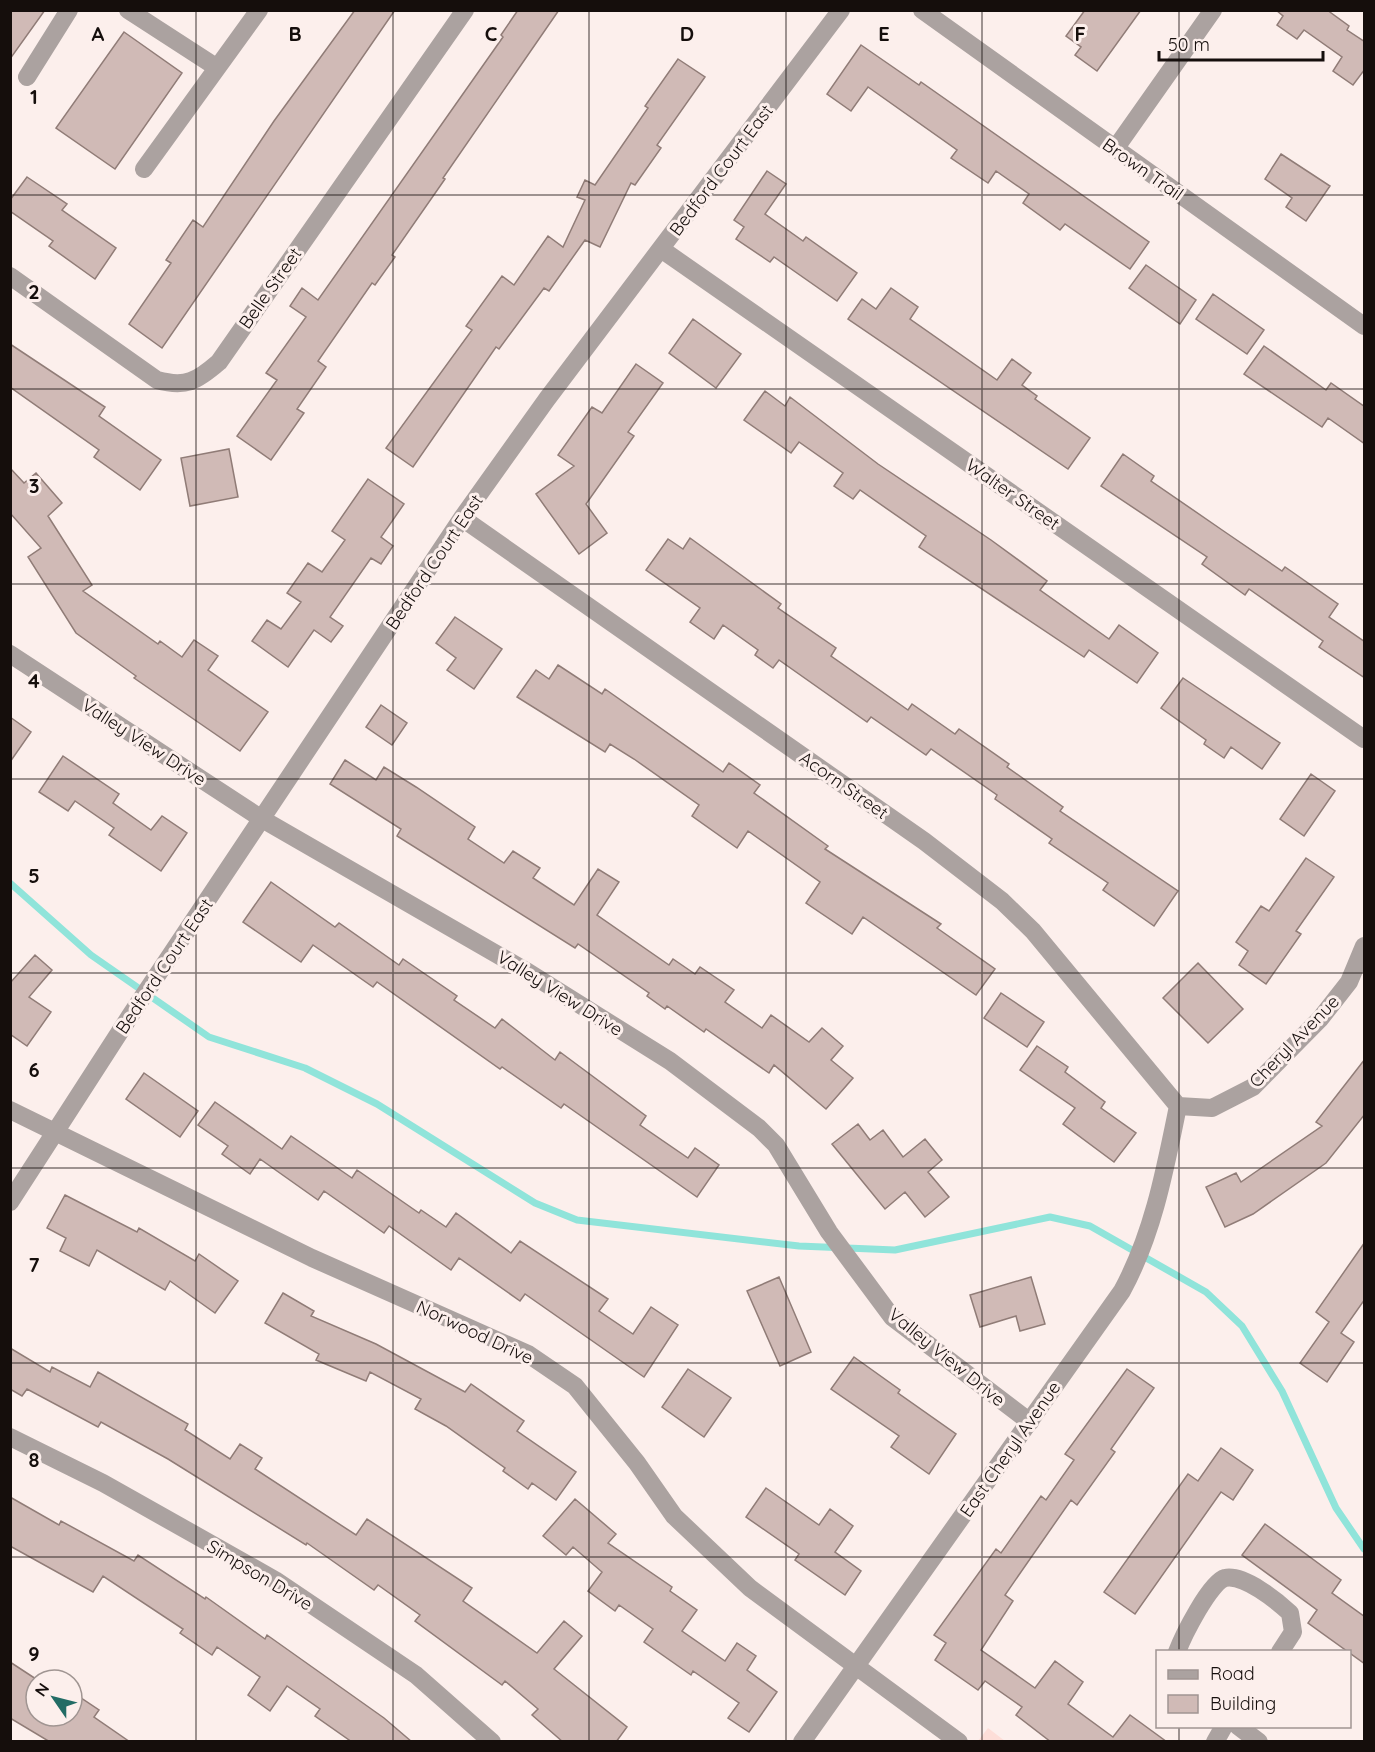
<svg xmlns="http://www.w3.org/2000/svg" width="1375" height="1752" viewBox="0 0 1375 1752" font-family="Quicksand,sans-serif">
	<rect width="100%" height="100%" fill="#fcefec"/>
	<path fill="#fdded8" d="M988,1728L1005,1741H978Z"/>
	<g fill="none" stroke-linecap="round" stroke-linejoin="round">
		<path stroke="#90e4da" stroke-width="7" d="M10,883L91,955L209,1037L305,1068L377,1104L535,1203L577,1220L799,1246L895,1250L1050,1217L1090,1226L1206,1292L1242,1326L1282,1391L1336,1508L1364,1549"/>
	</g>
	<path fill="#d0bab6" stroke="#907c77" stroke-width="1.5" d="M10,10H45L10,59Z
		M355,10H395L162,348L129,324L171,263L166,260L193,220L203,227L274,121Z
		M518,10H559L443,178L445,179L392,255L395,257L375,285L372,283L318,361L326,367L297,409L304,413L271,460L237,436L277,380L266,373L306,317L290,306L302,288L318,300L503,37L501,35Z
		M1085,10H1141L1097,71L1075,55L1081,47L1066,36Z
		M1276,10H1327L1349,26L1347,30L1365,42V69L1353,85L1333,71L1342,57L1304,30L1297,39L1277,25L1283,16Z
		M124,32L182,73L115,169L56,128Z
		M861,45L919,85L921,82L1149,242L1130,269L1065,224L1060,230L1023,203L1029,194L996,171L988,183L951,158L957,150L868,87L851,111L827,94Z
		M678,59L705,77L657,145L661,148L635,185L631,183L600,247L585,240L549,291L544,288L499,349L496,347L413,467L386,448L472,330L466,326L502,276L514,285L548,236L563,247L585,200L577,197L585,180L595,185L648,108L645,106Z
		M1281,154L1330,186L1306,221L1286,207L1292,198L1265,179Z
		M767,171L786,184L765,214L803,241L806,237L857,273L837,301L774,257L770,262L736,239L744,227L734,220Z
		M27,177L67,204L62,210L116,248L95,279L49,246L53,241L10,211V200Z
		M1146,265L1196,300L1180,324L1129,288Z
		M891,288L918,307L910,319L997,380L1012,359L1031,373L1022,385L1037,396L1035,399L1090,438L1068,469L848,319L862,299L876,309Z
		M1213,294L1264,330L1247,354L1196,319Z
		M693,319L741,354L716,388L669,353Z
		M10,344L105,407L99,416L161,460L140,490L94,457L99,450L10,387Z
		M1264,346L1326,390L1331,383L1365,407V444L1328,418L1322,427L1244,374Z
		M636,364L663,383L628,432L634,436L586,504L607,533L579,554L536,494L574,466L558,455L592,407L602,413Z
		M765,391L785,406L790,397L878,464L991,540L1047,581L1040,590L1109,639L1119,625L1158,653L1137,683L1089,650L1084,657L919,547L926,536L860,490L853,499L834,486L843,473L799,442L791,453L744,420Z
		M229,449L238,497L190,506L181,458Z
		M1123,454L1154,476L1151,481L1225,532L1282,571L1285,567L1338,604L1329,617L1365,642V678L1319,647L1323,641L1249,589L1245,595L1202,564L1207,557L1101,486Z
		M10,468L24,483L36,473L62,503L48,516L92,585L83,591L158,644L160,641L182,657L194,640L218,656L208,670L268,712L240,751L134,678L136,676L76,633L28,557L41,548L10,513Z
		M368,479L404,504L381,537L393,546L381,564L371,558L330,617L343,626L331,642L314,630L288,667L252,641L267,620L281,629L301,602L287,593L308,563L322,572L345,540L332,531Z
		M690,538L781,604L778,608L836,648L831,656L908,710L912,704L955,734L959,729L1009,764L1007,767L1063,807L1060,811L1178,891L1154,926L1103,890L1108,883L1049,843L1052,839L995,799L997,795L931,749L926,755L871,717L867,722L779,660L773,668L755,655L758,650L723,625L714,639L690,622L700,608L646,570L668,539L683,549Z
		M455,617L502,649L474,689L447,670L456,658L436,643Z
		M558,665L602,694L605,689L723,772L729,763L760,785L754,793L828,846L825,849L941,924L937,928L995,969L976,995L863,917L852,934L806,903L820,882L748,831L737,848L692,816L699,805L634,759L610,744L605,752L517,697L536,670L549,679Z
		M1183,678L1280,743L1262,769L1231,747L1224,758L1204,744L1206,740L1161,708Z
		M381,705L407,723L392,745L366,727Z
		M10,717L31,732L10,762Z
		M63,756L119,794L113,803L151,830L162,816L187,833L161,871L109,835L114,828L75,801L68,811L39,792Z
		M345,760L376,780L384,767L416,787L475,827L468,839L504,863L513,851L540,868L533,878L574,905L598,869L619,882L597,915L669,965L673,959L695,974L700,967L734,990L725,1002L762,1028L771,1015L809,1042L822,1028L843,1046L831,1060L853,1078L826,1109L774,1065L769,1073L706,1029L704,1032L667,1006L665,1009L647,996L649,993L578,944L575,948L397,836L401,829L330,784Z
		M1311,774L1335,791L1304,836L1280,819Z
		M1306,858L1334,877L1296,931L1301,934L1266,984L1239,965L1248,951L1236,942L1261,906L1269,911Z
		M271,882L335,927L339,923L399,965L403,959L457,996L454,1000L495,1028L502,1019L555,1060L560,1052L646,1116L640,1125L688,1158L695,1148L719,1165L697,1197L564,1104L561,1108L502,1067L500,1069L377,982L373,987L313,945L301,962L243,922Z
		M35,955L52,970L29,997L51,1012L27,1046L10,1034V983Z
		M1198,963L1243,1009L1208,1043L1163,998Z
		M1001,993L1044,1022L1027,1047L984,1018Z
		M1037,1046L1068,1067L1065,1072L1105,1102L1101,1108L1136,1133L1114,1162L1063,1124L1075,1108L1020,1070Z
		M1365,1059V1114L1326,1163L1253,1214L1225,1227L1206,1187L1236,1173L1241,1182L1322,1126L1316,1122Z
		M144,1073L198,1111L180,1137L126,1099Z
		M215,1102L282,1149L291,1136L352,1178L357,1170L419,1213L421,1210L446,1227L456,1213L511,1253L520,1241L608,1299L599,1311L633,1334L651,1307L678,1325L644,1377L525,1294L520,1301L459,1258L451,1270L389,1226L384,1233L324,1191L318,1200L260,1159L250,1174L222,1154L228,1146L198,1125Z
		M858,1124L870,1140L883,1130L903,1157L925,1139L942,1160L928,1172L949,1197L925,1217L905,1192L885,1209L832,1144Z
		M65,1195L137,1232L139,1228L195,1261L199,1254L238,1281L215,1313L170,1281L165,1290L97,1250L89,1266L60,1251L66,1238L47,1228Z
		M1365,1242V1299L1341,1333L1354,1342L1327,1382L1300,1363L1329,1322L1316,1312Z
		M779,1277L811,1352L780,1366L747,1291Z
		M1031,1277L1045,1324L1020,1331L1016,1316L980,1327L970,1295Z
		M283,1293L314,1311L311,1316L376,1344L465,1392L471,1384L524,1421L517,1431L576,1472L556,1500L532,1483L528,1489L503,1471L505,1468L446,1426L415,1409L421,1399L370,1372L366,1381L316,1360L319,1354L265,1323Z
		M10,1348L50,1372L52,1367L90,1387L98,1372L188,1424L185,1430L230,1459L240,1444L262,1458L255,1469L356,1535L367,1519L472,1588L463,1601L537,1653L564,1621L582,1636L554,1669L627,1727L616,1742H563L532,1715L538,1709L505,1681L502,1685L415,1621L420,1615L378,1585L374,1590L307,1543L306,1545L168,1459L101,1422L98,1427L27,1389L22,1396L10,1389Z
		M854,1357L900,1390L898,1393L956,1434L929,1474L891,1447L899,1436L831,1389Z
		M688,1369L731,1398L704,1437L662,1407Z
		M1127,1369L1154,1388L1111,1449L1115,1452L1077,1505L1071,1500L1005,1595L1013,1601L981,1650L1035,1688L1055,1661L1083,1682L1068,1704L1113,1737L1130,1715L1167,1742H1051L1016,1715L1022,1707L985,1681L978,1690L935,1660L946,1643L934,1635L996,1549L1001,1553L1041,1496L1046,1500L1074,1460L1065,1454Z
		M1221,1448L1253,1470L1233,1500L1221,1492L1135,1614L1104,1592L1188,1474L1198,1481Z
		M766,1488L819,1525L830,1509L853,1526L835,1552L861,1571L845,1595L795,1560L799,1554L746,1517Z
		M10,1497L59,1525L61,1521L134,1561L138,1555L205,1599L206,1597L265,1639L267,1635L384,1718L412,1742H352L315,1716L320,1709L287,1686L270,1711L248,1695L260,1677L217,1647L212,1655L180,1633L183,1629L103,1576L93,1592L10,1546Z
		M575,1499L616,1534L608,1543L672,1587L670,1591L697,1610L682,1631L725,1661L737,1643L756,1656L747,1670L777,1692L749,1732L728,1718L739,1703L693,1671L691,1675L644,1642L653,1629L619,1605L615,1611L588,1591L602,1572L573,1547L566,1555L543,1536Z
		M1265,1524L1341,1580L1332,1593L1365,1617V1664L1308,1623L1317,1610L1242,1555Z
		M10,1662L36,1679V1716H72V1692L99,1710L94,1717L130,1742H50L10,1718Z"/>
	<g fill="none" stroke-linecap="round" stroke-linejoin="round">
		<path stroke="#aba2a0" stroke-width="18" d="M128,10L216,67
			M922,10L1364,326
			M27,77L69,10
			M1115,149L1213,10
			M144,169L259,10
			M661,249L1364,739
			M10,276L157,380C186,388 197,381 219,362L465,10
			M462,518L924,841L1002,901L1033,931L1178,1106
			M10,654L262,819L526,971L670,1061L759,1128L776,1145L829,1232L892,1317L1030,1422
			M1178,1106L1212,1108L1253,1087L1320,1019L1349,982L1364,946
			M10,1110L312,1258L528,1354L575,1386L637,1463L674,1516L750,1588L959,1742
			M10,1202L130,1016L462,518L547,399L841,10
			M10,1437L103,1483L275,1580L416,1675L492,1742
			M1177,1652C1183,1636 1210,1582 1225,1578C1244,1574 1277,1601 1290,1613L1293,1632L1280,1652
			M1238,1726L1259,1742
			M802,1742L1122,1291C1153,1234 1165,1170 1178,1106
			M1215,1742L1224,1726"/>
	</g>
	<path fill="none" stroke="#150e0c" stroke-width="1.5" stroke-opacity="0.55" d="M196,10V1742M393,10V1742M589,10V1742M786,10V1742M982,10V1742M1179,10V1652M10,195H1364M10,389H1364M10,584H1364M10,779H1364M10,973H1364M10,1168H1364M10,1363H1364M10,1557H1364M1179,1726V1742"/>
	<g text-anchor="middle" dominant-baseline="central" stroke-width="6" stroke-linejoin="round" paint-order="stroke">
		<g font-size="18" fill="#150e0c" stroke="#fcefec">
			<text transform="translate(1143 169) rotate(35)">Brown Trail</text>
			<text transform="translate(721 170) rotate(-53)">Bedford Court East</text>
			<text transform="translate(270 288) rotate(-55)">Belle Street</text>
			<text transform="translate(1013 494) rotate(35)">Walter Street</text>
			<text transform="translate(434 562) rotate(-56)">Bedford Court East</text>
			<text transform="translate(144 742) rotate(33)">Valley View Drive</text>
			<text transform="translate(844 785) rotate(35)">Acorn Street</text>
			<text transform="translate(164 966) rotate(-56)">Bedford Court East</text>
			<text transform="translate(560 993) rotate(32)">Valley View Drive</text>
			<text transform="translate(1294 1041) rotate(-46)">Cheryl Avenue</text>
			<text transform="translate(475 1332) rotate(25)">Norwood Drive</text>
			<text transform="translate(947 1357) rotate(39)">Valley View Drive</text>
			<text transform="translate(1010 1449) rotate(-55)">East Cheryl Avenue</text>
			<text transform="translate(260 1575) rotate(31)">Simpson Drive</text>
		</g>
	</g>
	<g font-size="20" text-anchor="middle" font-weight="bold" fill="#150e0c" stroke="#fcefec" stroke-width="6" stroke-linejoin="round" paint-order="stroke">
		<text x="98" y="41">A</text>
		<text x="295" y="41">B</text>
		<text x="491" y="41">C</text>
		<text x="687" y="41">D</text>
		<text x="884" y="41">E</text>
		<text x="1080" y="41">F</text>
		<text x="34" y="104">1</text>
		<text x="34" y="299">2</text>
		<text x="34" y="493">3</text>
		<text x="34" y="688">4</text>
		<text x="34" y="883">5</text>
		<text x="34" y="1077">6</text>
		<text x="34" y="1272">7</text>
		<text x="34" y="1467">8</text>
		<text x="34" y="1661">9</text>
	</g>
	<rect width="1375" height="1752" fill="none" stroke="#150e0c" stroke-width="24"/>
	<rect x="1156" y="1650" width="195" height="78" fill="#fcefec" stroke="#a09592" stroke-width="1.5"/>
	<rect x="1168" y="1670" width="30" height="9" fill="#aba2a0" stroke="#a09592" stroke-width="1.5"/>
	<text x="1210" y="1680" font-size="18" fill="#150e0c">Road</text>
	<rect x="1168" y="1695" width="30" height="18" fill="#d0bab6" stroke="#a09592" stroke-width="1.5"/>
	<text x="1210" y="1710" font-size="18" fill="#150e0c">Building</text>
	<g transform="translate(54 1698) rotate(305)"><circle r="28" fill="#fcefec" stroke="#a09592" stroke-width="1.5"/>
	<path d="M0-4.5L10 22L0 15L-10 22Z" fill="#226c65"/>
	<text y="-9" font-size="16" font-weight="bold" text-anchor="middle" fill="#150e0c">N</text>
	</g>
	<path d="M1159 51v9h164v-9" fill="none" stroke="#150e0c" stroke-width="3"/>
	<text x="1168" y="51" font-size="18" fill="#150e0c" stroke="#fcefec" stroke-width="4.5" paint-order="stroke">50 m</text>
</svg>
